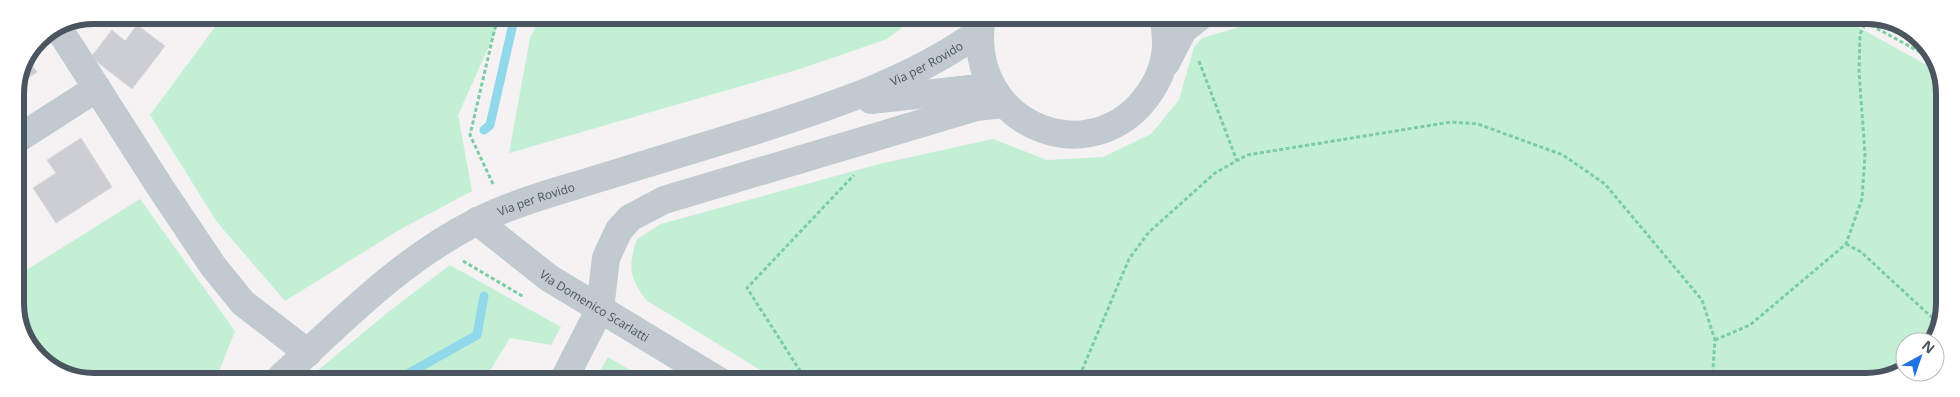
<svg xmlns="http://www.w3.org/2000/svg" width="1960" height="397" viewBox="0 0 1960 397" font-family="'Open Sans',sans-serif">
	<rect width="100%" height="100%" fill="#f4f2f2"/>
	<path fill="#c3efd5" d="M224,15H503L458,115L472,191L399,230L285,301L217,222L150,115Z
		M542,15H918L887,39L800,69L509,153L530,38Z
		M1281,15L1838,16L1941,73L1943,78L1944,314L1929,342H1905V368L1871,382H812L805,377L798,382H780L646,300C629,276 628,267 637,239L661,224L879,164L993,139L1047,160L1103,157L1151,134L1179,100L1194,47L1202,38Z
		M140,199L235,331L215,381H83L42,362L18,323L17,276Z
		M450,265L561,327L551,345L510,338L484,381H305L387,313Z
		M608,357L648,381H594Z"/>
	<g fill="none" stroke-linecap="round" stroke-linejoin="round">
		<path stroke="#92d8eb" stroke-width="9" d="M484,130L490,125L515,15
			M395,381L477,335L484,296"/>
	</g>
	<path fill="#ccced4" stroke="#d7d8dd" d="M137,25L165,46L132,89L91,57L112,30L125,41Z
		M29,61L37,72L19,84Z
		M81,138L112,187L56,223L33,188L56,173L47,160Z"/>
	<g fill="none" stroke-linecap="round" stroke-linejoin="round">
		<path stroke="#7ccda6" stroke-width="3" stroke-dasharray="4 2.5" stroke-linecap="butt" d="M1854,16L1933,59
			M1230,22L1255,15
			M1199,61L1237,161
			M493,184L470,135L498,15
			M1846,244L1861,252L1939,324
			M463,261L524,297
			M1715,340L1750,325L1846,244L1862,199L1865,154L1859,72L1860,34L1869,16
			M804,377L747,288L854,175
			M1077,382L1129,259L1149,232L1215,173L1247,155L1451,122L1478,124L1563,155L1605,184L1702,300L1715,340L1712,382"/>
		<g stroke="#c1c9d1" stroke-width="28">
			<path d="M982,17C962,129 1103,181 1156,82C1167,62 1169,37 1162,15"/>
			<path d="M59,29L160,187L213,266L243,303L308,353"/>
			<path d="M1166,63L1183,30L1202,15"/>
			<path d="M871,100L970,89L994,91"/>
			<path d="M16,140L97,88"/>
			<path id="s1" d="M477,221L549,278L719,381"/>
			<path id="s2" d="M277,381C339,324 400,260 476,222C515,202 559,191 600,178C653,162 705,146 757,130C835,105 912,80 979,32"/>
			<path d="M563,381L600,309L606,258L619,230L630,218L664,200L976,107L1003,104"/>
		</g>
	</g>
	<g text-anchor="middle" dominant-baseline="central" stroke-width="4" stroke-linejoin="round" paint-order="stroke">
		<g font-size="12" fill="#4a5560" stroke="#fff">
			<text stroke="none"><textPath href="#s2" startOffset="734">Via per Rovido</textPath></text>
			<text stroke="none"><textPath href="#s2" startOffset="320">Via per Rovido</textPath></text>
			<text stroke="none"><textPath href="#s1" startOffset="145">Via Domenico Scarlatti</textPath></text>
		</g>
	</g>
	<path d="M0 0H1960V397H0ZM94 24H1866A70 70 0 0 1 1936 94V303A70 70 0 0 1 1866 373H94A70 70 0 0 1 24 303V94A70 70 0 0 1 94 24Z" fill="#fff" fill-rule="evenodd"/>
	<path fill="none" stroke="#4a5560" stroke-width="6" d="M94 24H1866A70 70 0 0 1 1936 94V303A70 70 0 0 1 1866 373H94A70 70 0 0 1 24 303V94A70 70 0 0 1 94 24Z"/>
	<g transform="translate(1920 357) rotate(40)"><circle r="24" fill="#ffffff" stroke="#b7bbbf"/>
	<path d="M0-4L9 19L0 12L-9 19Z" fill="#1f72e2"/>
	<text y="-8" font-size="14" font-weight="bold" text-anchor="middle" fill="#4a5560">N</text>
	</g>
</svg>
